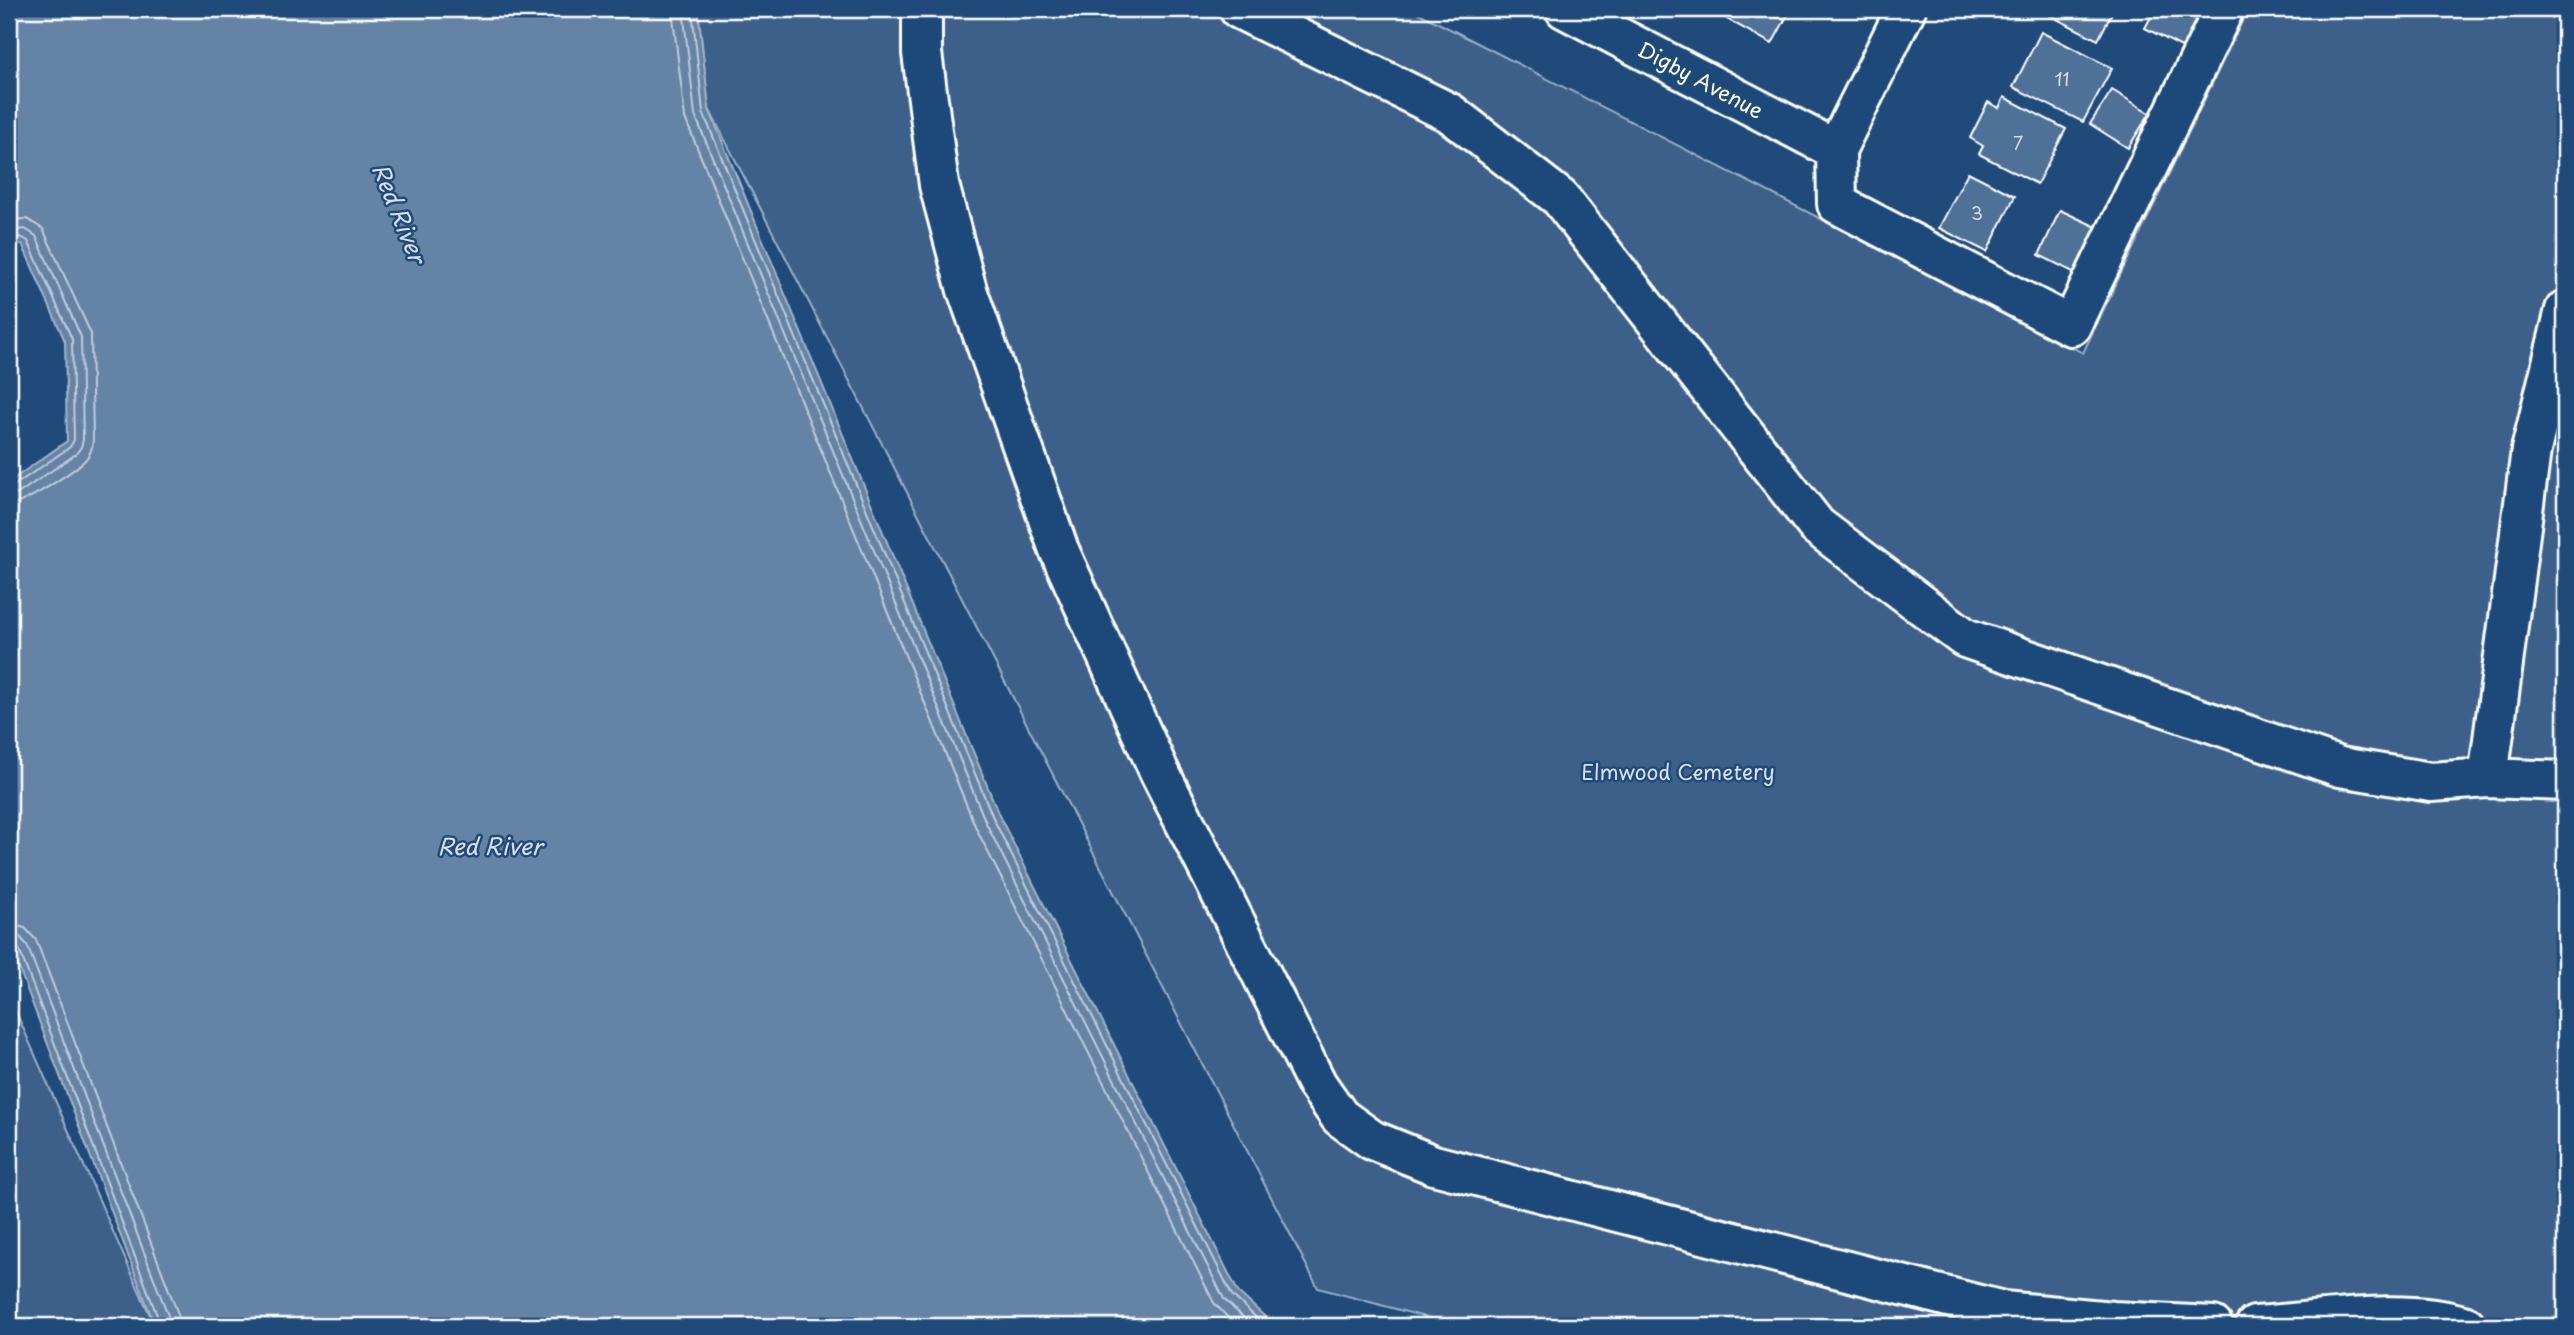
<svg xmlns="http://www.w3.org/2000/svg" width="2574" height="1335" viewBox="0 0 2574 1335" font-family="'Playpen Sans',sans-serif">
	<rect width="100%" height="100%" fill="#1f4a7a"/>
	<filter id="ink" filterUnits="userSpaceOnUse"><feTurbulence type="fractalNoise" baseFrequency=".0143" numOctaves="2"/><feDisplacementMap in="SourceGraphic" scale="14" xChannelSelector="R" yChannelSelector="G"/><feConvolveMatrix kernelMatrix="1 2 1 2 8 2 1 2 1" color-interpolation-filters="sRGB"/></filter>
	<g filter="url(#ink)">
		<path fill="#3c618b" stroke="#9eb0c5" stroke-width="2" d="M698,9H1411L2083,353L2248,9H2565V1326H1458L1318,1288L709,109Z
			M9,996L153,1322L155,1326H9Z"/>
		<path fill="#6583a4" stroke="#a3b5c8" stroke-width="2" d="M9,9H698L709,109L1000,817L1238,1292L1275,1326H155L9,942V482L67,441L65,341L22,244L9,248Z"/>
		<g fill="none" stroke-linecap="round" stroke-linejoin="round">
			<path stroke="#c1cddb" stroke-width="2" d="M672,9L685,118L976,828L1214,1303L1236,1326
				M683,9L695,115L986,823L1224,1299L1252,1326
				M692,9L703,112L994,820L1232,1295L1265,1326
				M9,220L27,219L43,229L91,334L93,439C93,447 91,454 85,460C74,471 24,505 9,505
				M9,231L25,229L36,236L81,337L83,440L81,447L76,454L19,493L9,495
				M9,241L21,237L28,241L72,339L74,440L70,447L15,485L9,486
				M9,924L25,928L36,940L178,1314L180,1326
				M9,934L20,937L27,945L169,1318L170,1326
				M9,943L14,944L19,949L161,1326"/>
		</g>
		<path fill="#507197" stroke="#fff" stroke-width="2" d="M1716,9H1763L1785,20L1772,44L1714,12Z
			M1763,9H1791L1785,20Z
			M2052,9H2114L2098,40L2049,15Z
			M2155,9H2199L2209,14L2189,51L2145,28Z
			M2041,32L2112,68L2083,122L2013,87Z
			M2112,90L2150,113L2128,148L2090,124Z
			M2004,97L2066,129L2037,184L1979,154L1983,146L1970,138L1988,102L1999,108Z
			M1968,172L2015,196L1987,252L1939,228Z
			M2060,210L2103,230L2081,276L2039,255Z"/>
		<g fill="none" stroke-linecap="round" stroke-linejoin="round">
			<g stroke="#fff" stroke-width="44">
				<path id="minor" d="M922,9V53L939,185L967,290L1059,550L1159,771L1317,1084L1340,1117L1372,1140L1434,1165L2003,1311L2113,1321L2213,1326
					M1239,9L1450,113L1560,198L1817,526L1965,638L2340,767L2431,782L2488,778L2531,450L2565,310
					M1565,9L1836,150
					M1906,9L1836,150L1837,204L2071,326L2224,9
					M2488,778L2565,781
					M2255,1326C2320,1322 2405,1306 2466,1326"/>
			</g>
			<use href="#minor" stroke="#1f4a7a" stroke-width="38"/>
		</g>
	</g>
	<g text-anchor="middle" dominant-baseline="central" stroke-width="5" stroke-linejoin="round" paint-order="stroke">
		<g font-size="18" fill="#d3dce5">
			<text x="2062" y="78">11</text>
			<text x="2018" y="142">7</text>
			<text x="1977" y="212">3</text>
		</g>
		<g font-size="21" fill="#fff" stroke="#1f4a7a">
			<text transform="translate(1701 79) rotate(28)">Digby Avenue</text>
		</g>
		<g font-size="21" fill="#d8dfe8" stroke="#1f4a7a">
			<text x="1678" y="771">Elmwood Cemetery</text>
		</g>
		<g font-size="23" font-style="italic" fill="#d8e0e8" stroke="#1f4a7a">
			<text transform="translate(400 213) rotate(68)">Red River</text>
			<text x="490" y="845">Red River</text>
		</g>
	</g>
	<rect width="2574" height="1335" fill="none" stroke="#1f4a7a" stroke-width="35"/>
	<rect x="18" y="18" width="2539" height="1300" fill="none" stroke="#fff" stroke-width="2.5" filter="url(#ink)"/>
</svg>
